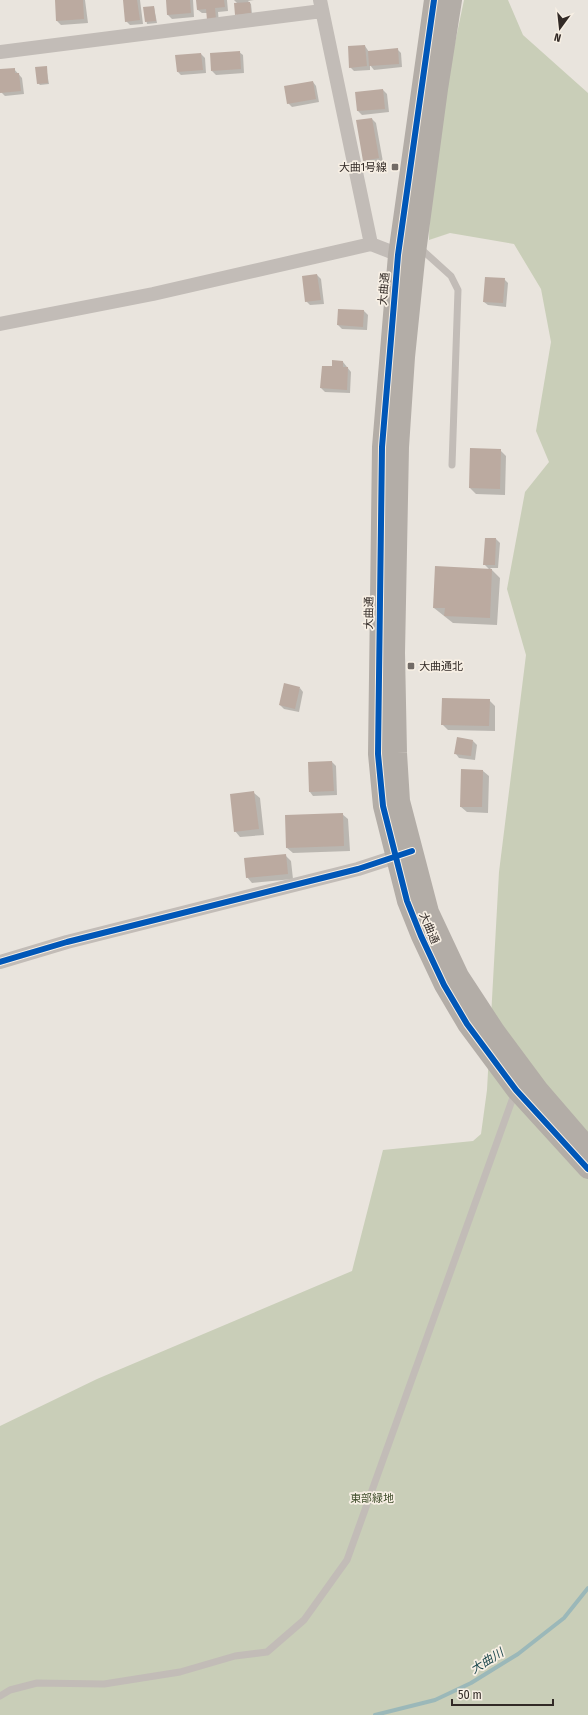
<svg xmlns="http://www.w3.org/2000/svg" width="588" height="1715" viewBox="0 0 588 1715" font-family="'Fira Sans Condensed','Noto Sans JP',sans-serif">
	<rect width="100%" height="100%" fill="#e9e4dd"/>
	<path fill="#c9ceb8" d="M464,0H508L523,35L588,93V1715H0V1426L97,1379L352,1271L383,1150L473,1141L481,1134L487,1090L499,872L526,655L507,589L525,492L549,462L536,431L551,342L541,289L514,244L450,233L429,240L430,205L447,81Z"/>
	<path fill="#0003" d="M56,0H85L88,23L61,25L57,21Z
		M124,0H140L143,24L130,25L126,21Z
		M167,0H193L194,17L172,19L168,15Z
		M197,0H227L228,11L218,12L219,23L208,13H202L198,10Z
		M234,0H254L248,1L251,4L252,14L238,16L236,14L238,4Z
		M154,7L157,23L147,24L144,8Z
		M365,46L369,52L397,49L401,53L402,67L374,70L370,65V70L354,71L350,67Z
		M239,52L243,55L244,73L216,75L212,71Z
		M201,54L205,58L206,73L181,75L178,72Z
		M46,67L49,84L40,85L38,83Z
		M14,69L22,78L24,94L5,96L0,91V99V70Z
		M313,82L316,86L319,102L292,107L288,103Z
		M383,90L387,94L389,112L362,115L358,111L356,93Z
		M372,119L376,123L383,162L368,164L364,161Z
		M317,275L321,279L324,304L310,305L306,301Z
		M504,279L508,283L506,307L488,305L484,302Z
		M364,311L368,315L367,330L342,329L338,325Z
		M343,362L351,372L350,393L325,392L321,388L333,367Z
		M500,450L506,456L505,495L476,494L470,488Z
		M496,539L500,543L498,568H490L500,578L497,625L453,623L434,608L490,570L484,564Z
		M300,688L303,692L299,712L284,709L280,705Z
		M489,700L495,706V731L448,730L442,724Z
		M473,741L477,745L475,760L459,758L456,754Z
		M332,762L336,766L337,795L313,796L310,792Z
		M483,771L489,776L488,813L467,812L461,807Z
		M254,793L260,798L264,835L240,837L235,831Z
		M342,814L348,819L350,851L293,853L287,848Z
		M285,855L291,861L293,879L252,883L247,877Z"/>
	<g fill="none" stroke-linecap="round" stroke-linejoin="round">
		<path stroke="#9bb8b9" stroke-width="4" d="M375,1715L435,1700L471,1683L518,1654L564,1618L588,1588"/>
	</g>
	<path fill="#bbaaa0" d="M55,0H83L84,19L56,21Z
		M123,0H137L140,20L125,22Z
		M166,0H190L191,13L167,15Z
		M196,0H224L225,7L215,8L216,19L207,20L206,9L197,10Z
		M250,2L251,13L235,15L234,3Z
		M154,6L156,21L145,22L143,7Z
		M365,45L367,66L349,68L348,46Z
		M398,48L399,64L369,66L368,51Z
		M240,51L241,69L211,71L210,53Z
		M201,53L203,70L177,72L175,55Z
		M47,66L48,83L37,84L35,67Z
		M15,68V73H19L21,91L0,93V69Z
		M313,81L316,99L287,104L284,86Z
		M383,89L385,109L357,111L355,92Z
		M372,118L379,158L363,161L356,120Z
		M317,274L321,300L305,302L302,276Z
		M485,277L505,278L503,303L483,302Z
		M338,309L364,310L363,327L337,325Z
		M332,360L343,361V367H348L347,390L320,388L322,366H332Z
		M470,448L501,449L500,489L469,488Z
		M485,538H496L495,565H483Z
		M435,566L492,569L490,618L444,616L445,608H433Z
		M284,683L300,687L295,709L279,705Z
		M442,698L490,699L489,726L441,725Z
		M457,737L473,740L471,756L454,754Z
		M332,761L334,791L309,792L308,762Z
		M461,769L483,770L482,807H460Z
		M254,791L259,829L234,832L230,794Z
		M343,813L344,846L286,848L285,815Z
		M286,854L288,874L246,878L244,858Z"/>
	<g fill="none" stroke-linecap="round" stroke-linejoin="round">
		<path stroke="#c2bcb7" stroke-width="7" d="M420,248L451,276L458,290L452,465
			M0,1696L10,1690L37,1683L104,1684L180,1672L235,1656L267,1652L304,1620L347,1560L515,1092"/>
		<path stroke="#c2bcb7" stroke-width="14" d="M320,0L371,244
			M0,52L322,11
			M0,324L153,294L371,244L407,258
			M0,962L67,942L358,869L404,854"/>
		<path stroke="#b3ada7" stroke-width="20" d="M434,0L398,255L382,447L378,754L383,806L407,901L421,936L444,985L467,1024L516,1090L588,1169
			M452,0L438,89L415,260L405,357L399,447L395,653L397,753L400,801L429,912L459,976L495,1031L538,1089L588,1147"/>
		<g stroke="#f7efe4" stroke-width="8">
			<path id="cycleway" d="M434,0L398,255L382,447L378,754L383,806L407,901L421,936L444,985L467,1024L516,1090L588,1169
				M0,962L67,942L358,869L412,851"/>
		</g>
		<use href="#cycleway" stroke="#0057b8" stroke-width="6"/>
	</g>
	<g fill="#726b66" stroke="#f7efe4" stroke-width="1.5">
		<rect x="391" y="163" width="8" height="8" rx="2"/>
		<rect x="407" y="662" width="8" height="8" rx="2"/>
	</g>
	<g text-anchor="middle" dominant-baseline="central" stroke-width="3.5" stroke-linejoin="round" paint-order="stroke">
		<g font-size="11" fill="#322a26" stroke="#f7efe4" text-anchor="end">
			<text x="387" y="167">大曲1号線</text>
			<text x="419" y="666" text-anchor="start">大曲通北</text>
		</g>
		<g font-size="11" fill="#322a26" stroke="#f7efe4">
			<text transform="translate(384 289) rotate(-85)">大曲通</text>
			<text transform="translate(369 613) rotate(-89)">大曲通</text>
			<text transform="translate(429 928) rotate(67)">大曲通</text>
		</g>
		<g font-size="11" fill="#404e2c" stroke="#f7efe4">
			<text x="372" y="1498">東部緑地</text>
		</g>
		<g font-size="12" font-style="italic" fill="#1f4a4f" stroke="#f7efe4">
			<text transform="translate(487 1661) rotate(-32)">大曲川</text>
		</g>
	</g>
	<g transform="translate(560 28) rotate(195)" stroke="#f7efe4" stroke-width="3" paint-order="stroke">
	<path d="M0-3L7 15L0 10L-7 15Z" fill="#322a26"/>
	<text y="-6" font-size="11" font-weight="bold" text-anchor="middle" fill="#322a26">N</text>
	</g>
	<path d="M452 1699v6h101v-6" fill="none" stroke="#322a26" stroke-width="2"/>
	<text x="458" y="1699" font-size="12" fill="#322a26" stroke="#f7efe4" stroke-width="3" paint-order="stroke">50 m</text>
</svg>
